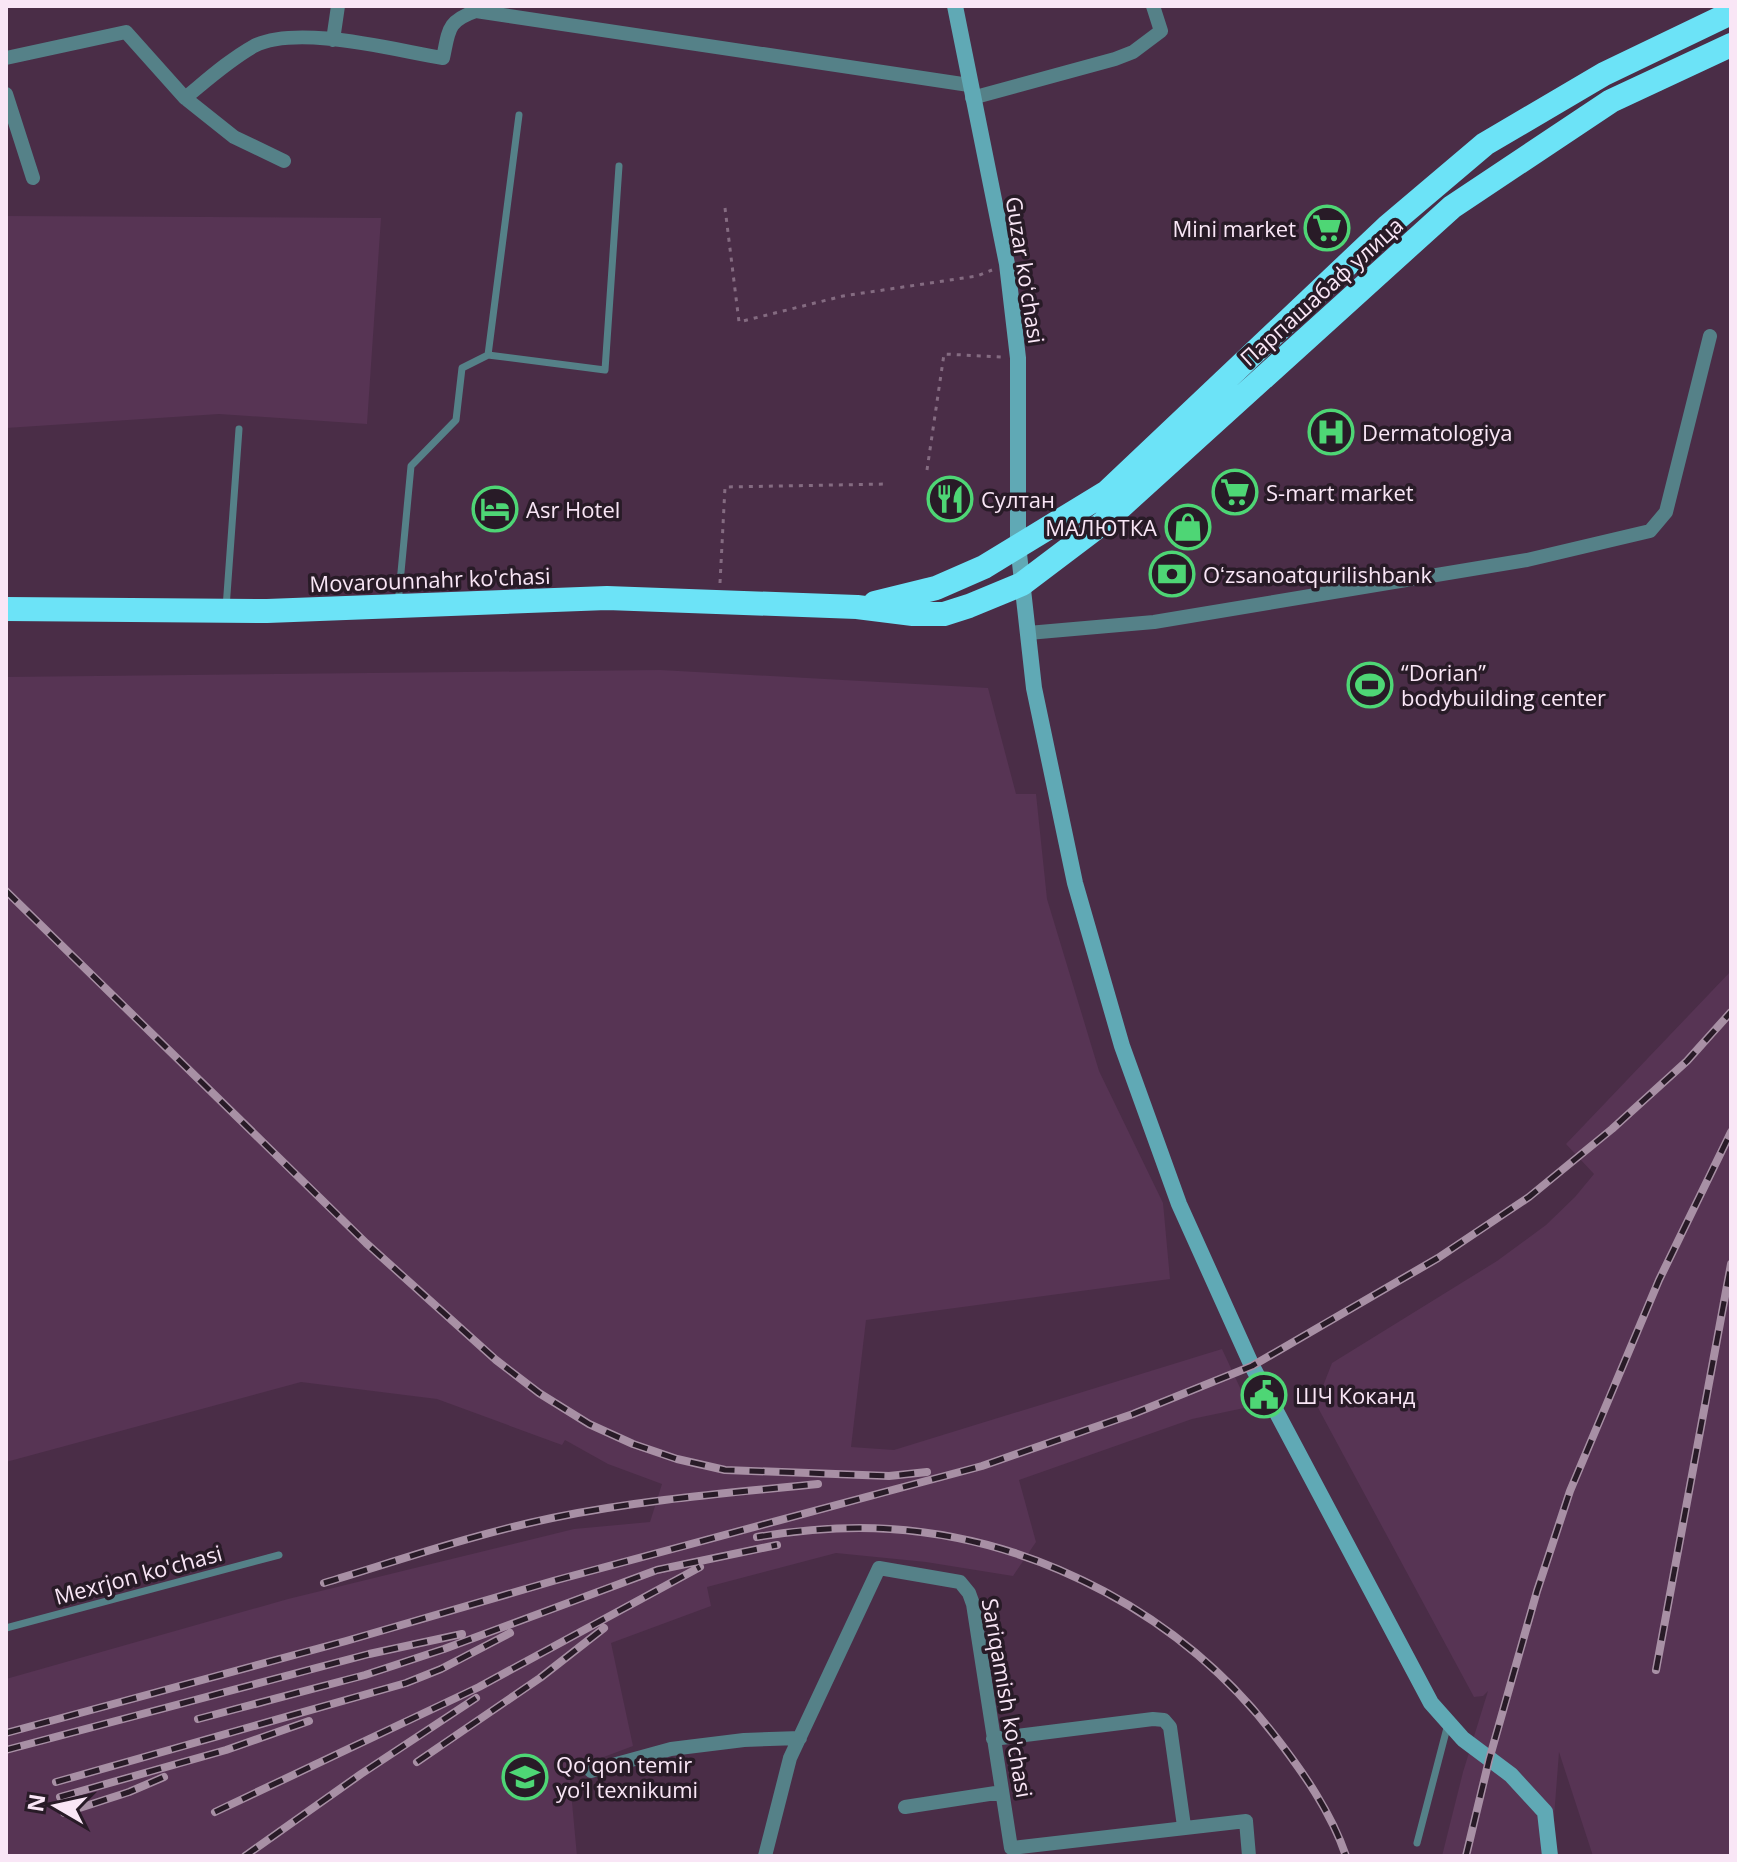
<svg xmlns="http://www.w3.org/2000/svg" width="1737" height="1862" viewBox="0 0 1737 1862" font-family="'Open Sans',sans-serif">
	<rect width="100%" height="100%" fill="#4a2d47"/>
	<path fill="#573454" d="M6,216L381,218L367,424L219,414L6,428Z
		M660,670L988,688L1016,794H1036L1047,899L1099,1071L1163,1203L1170,1279L866,1320L851,1447L894,1450L1222,1349L1249,1407L1192,1419L1019,1480L1036,1542L1013,1576L926,1562L836,1553L707,1587L711,1606L611,1643L633,1746L569,1770L577,1856H6V1679L288,1599L574,1529L650,1522L662,1484L608,1464L565,1440L562,1445L437,1399L301,1382L6,1462V677Z
		M1731,971V1856H1593L1559,1752L1551,1856H1442L1463,1772L1488,1691L1483,1696L1474,1697L1316,1404L1332,1363L1497,1261L1546,1225L1575,1197L1594,1174L1566,1144Z"/>
	<g fill="none" stroke-linecap="round" stroke-linejoin="round">
		<path stroke="#846b81" stroke-width="3" stroke-dasharray="4 6" stroke-linecap="butt" d="M725,208L739,322L843,296L977,276L992,270
			M927,470L944,354L1002,357
			M720,583L725,487L888,484"/>
		<path stroke="#558188" stroke-width="7" d="M488,355L605,370L619,166
			M398,604L411,466L456,420L462,368L488,355L519,115
			M226,608L239,429
			M6,1628L279,1555
			M1417,1843L1448,1724"/>
		<path stroke="#558188" stroke-width="14" d="M333,40L338,6
			M6,58L126,32L185,98C207,80 229,60 254,46C298,24 394,50 443,58C449,30 447,21 476,11L969,85
			M6,94L33,178
			M185,98L234,137L284,161
			M972,98L1115,59L1133,52L1161,31L1153,6
			M1028,633L1154,622L1527,560L1650,531L1666,512L1710,336
			M993,1739L1153,1719L1164,1720L1170,1727L1184,1826
			M591,1771L671,1749L744,1740L800,1738
			M905,1807L1002,1792
			M765,1856L790,1758L879,1568L960,1582L969,1593L973,1604L1011,1848L1246,1821L1249,1856"/>
		<path stroke="#60a9b5" stroke-width="16" d="M955,6L1007,264L1018,358V545L1034,688L1075,883L1122,1046L1179,1204L1252,1366L1431,1703L1463,1739L1511,1775L1545,1812L1550,1856"/>
		<path stroke="#6ce3f7" stroke-width="24" d="M875,603L936,588L984,567L1107,492L1387,227L1485,144L1604,74L1731,13
			M6,609L267,611L607,598L857,607L913,614H944L969,606L1022,584L1104,522L1452,207L1611,101L1731,45"/>
		<g stroke="#a890a5" stroke-width="8">
			<path id="rail" d="M6,891L366,1243L496,1360L539,1393L589,1424L633,1444L677,1459L725,1470L889,1476L927,1472
				M757,1537C800,1530 846,1526 890,1529C1040,1539 1184,1617 1275,1736C1303,1772 1331,1812 1346,1856
				M324,1583C400,1560 475,1534 552,1518C640,1500 729,1493 818,1484
				M1656,1670L1731,1264
				M198,1719L365,1675L444,1649L657,1570L777,1545
				M6,1733L346,1641L553,1581L982,1466L1133,1414L1252,1366L1438,1258L1529,1197L1612,1129L1687,1061L1731,1012
				M6,1750L369,1654L462,1634
				M417,1762L540,1678L604,1628
				M56,1782L406,1683L441,1669L510,1633
				M60,1797L226,1750L309,1721
				M215,1812L479,1687L700,1567
				M64,1813L129,1792L164,1777
				M245,1856L361,1774L476,1698
				M1466,1856L1489,1760L1537,1591L1570,1491L1659,1280L1731,1132"/>
		</g>
		<use href="#rail" stroke="#281b27" stroke-width="5" stroke-dasharray="15" stroke-linecap="butt"/>
	</g>
	<defs>
		<g id="supermarket-ring" transform="scale(2.3)"><circle r="9.5" fill="#281b27" stroke="#4ed675" stroke-width="1.5"/><path d="M-6-5.5h2.5l.6 2H6L4.5 2H-2.5L-4.4-4H-6ZM-1.5 3.2a1.3 1.3 0 1 0 .1 0ZM3 3.2a1.3 1.3 0 1 0 .1 0Z" fill="#4ed675"/></g>
		<g id="hospital-ring" transform="scale(2.3)"><circle r="9.5" fill="#281b27" stroke="#4ed675" stroke-width="1.5"/><path d="M-5-5h3v3.5h4V-5h3V5h-3V1.5h-4V5h-3Z" fill="#4ed675"/></g>
		<g id="restaurant-ring" transform="scale(2.3)"><circle r="9.5" fill="#281b27" stroke="#4ed675" stroke-width="1.5"/><path d="M-5-6h1v4h1v-4h1v4h1v-4h1v5L-1.5 .5V6h-2V.5L-5-1ZM5-6V6H3V1.5H1.5Q1.5-4 5-6Z" fill="#4ed675"/></g>
		<g id="hotel-ring" transform="scale(2.3)"><circle r="9.5" fill="#281b27" stroke="#4ed675" stroke-width="1.5"/><path d="M-6-4.5h1.5V1H6V5H4.5V3h-9V5H-6ZM-4 0a1.8 1.8 0 1 1 3.6 0ZM.5 0V-2.5h3Q6-2.5 6 0Z" fill="#4ed675"/></g>
		<g id="shop-ring" transform="scale(2.3)"><circle r="9.5" fill="#281b27" stroke="#4ed675" stroke-width="1.5"/><path d="M-5-2.5h2.3a2.7 3.5 0 0 1 5.4 0H5L5.5 6h-11ZM-1.5-2.5h3a1.5 2.3 0 0 0-3 0Z" fill="#4ed675"/></g>
		<g id="bank-ring" transform="scale(2.3)"><circle r="9.5" fill="#281b27" stroke="#4ed675" stroke-width="1.5"/><path d="M-6-4H6V4H-6ZM0-2.3a2.3 2.3 0 1 0 0 4.6a2.3 2.3 0 1 0 0-4.6Z" fill="#4ed675"/></g>
		<g id="stadium-ring" transform="scale(2.3)"><circle r="9.5" fill="#281b27" stroke="#4ed675" stroke-width="1.5"/><path d="M0-5a6.5 5 0 1 0 0 10a6.5 5 0 1 0 0-10ZM-3.5-1.8h7v3.6h-7Z" fill="#4ed675"/></g>
		<g id="civic-ring" transform="scale(2.3)"><circle r="9.5" fill="#281b27" stroke="#4ed675" stroke-width="1.5"/><path d="M-.6-6.5H3V-4.5H.6V-3L4-1V1h2V6H-6V1h2V-1L-.6-3ZM-1.2 2.5V6h2.4V2.5Z" fill="#4ed675"/></g>
		<g id="university-ring" transform="scale(2.3)"><circle r="9.5" fill="#281b27" stroke="#4ed675" stroke-width="1.5"/><path d="M0-5L7-2L0 1L-7-2ZM-4 1L0 2.5L4 1V4Q0 6-4 4Z" fill="#4ed675"/></g>
	</defs>
	<g fill-rule="evenodd">
		<use href="#supermarket-ring" x="1327" y="228"/>
		<use href="#hospital-ring" x="1331" y="432"/>
		<use href="#supermarket-ring" x="1235" y="492"/>
		<use href="#restaurant-ring" x="950" y="499"/>
		<use href="#hotel-ring" x="495" y="509"/>
		<use href="#shop-ring" x="1188" y="527"/>
		<use href="#bank-ring" x="1172" y="574"/>
		<use href="#stadium-ring" x="1370" y="685"/>
		<use href="#civic-ring" x="1264" y="1395"/>
		<use href="#university-ring" x="525" y="1777"/>
	</g>
	<g text-anchor="middle" dominant-baseline="central" stroke-width="7" stroke-linejoin="round" paint-order="stroke">
		<g font-size="22" fill="#f9e6f6" stroke="#281b27" text-anchor="start">
			<text x="1296" y="228" text-anchor="end">Mini market</text>
			<text x="1362" y="432">Dermatologiya</text>
			<text x="1266" y="492">S-mart market</text>
			<text x="981" y="499">Султан</text>
			<text x="526" y="509">Asr Hotel</text>
			<text x="1157" y="527" text-anchor="end">МАЛЮТКА</text>
			<text x="1203" y="574">Oʻzsanoatqurilishbank</text>
			<text x="1401" y="672">“Dorian”<tspan x="1401" dy="25">bodybuilding center</tspan></text>
			<text x="1295" y="1395">ШЧ Коканд</text>
			<text x="556" y="1764">Qoʻqon temir<tspan x="556" dy="25">yoʻl texnikumi</tspan></text>
		</g>
		<g font-size="22" fill="#f9e6f6" stroke="#281b27">
			<text transform="translate(1026 270) rotate(81)">Guzar koʻchasi</text>
			<text transform="translate(1321 291) rotate(-42)">Парпашабаф улица</text>
			<text transform="translate(430 579) rotate(-2)">Movarounnahr ko'chasi</text>
			<text transform="translate(138 1574) rotate(-15)">Mexrjon ko'chasi</text>
			<text transform="translate(1008 1698) rotate(80)">Sariqamish ko'chasi</text>
		</g>
	</g>
	<rect width="1737" height="1862" fill="none" stroke="#f9e6f6" stroke-width="16"/>
	<g transform="translate(56 1806) rotate(279)" stroke="#281b27" stroke-width="6" paint-order="stroke">
	<path d="M0-6L14 30L0 20L-14 30Z" fill="#f9e6f6"/>
	<text y="-12" font-size="22" font-weight="bold" text-anchor="middle" fill="#f9e6f6">N</text>
	</g>
</svg>
